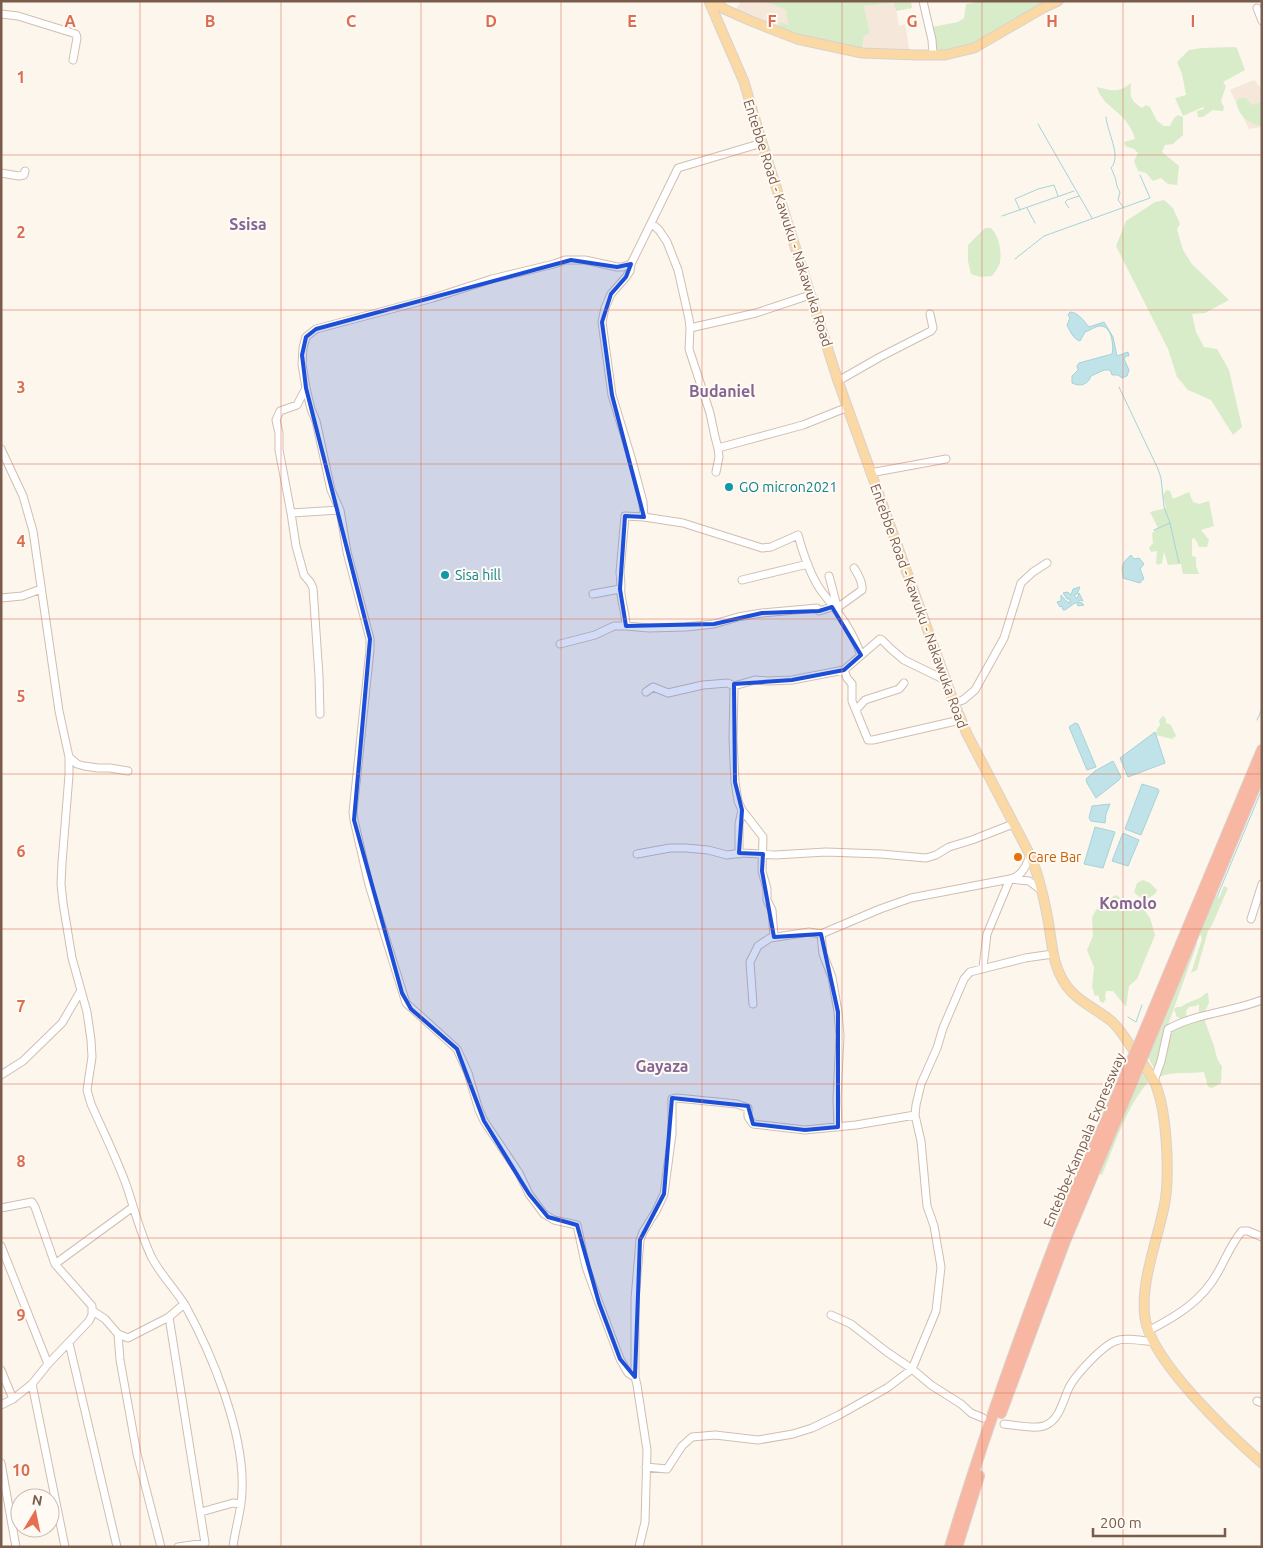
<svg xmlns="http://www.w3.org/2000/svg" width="1263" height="1548" viewBox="0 0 1263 1548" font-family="Ubuntu,sans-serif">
	<rect width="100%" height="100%" fill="#fdf6ec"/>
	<path fill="#f5e8da" d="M742,1H764L786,10L789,25L786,24L777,29L734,11Z
		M895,3L899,26L905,24L910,53L862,51L864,36L870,33L864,6Z
		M1254,80L1262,89V127L1249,129L1230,90Z"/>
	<path fill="#d8ecc9" d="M764,1H911L912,8L896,11L894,3L864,6L870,33L864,36L862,51L796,37L777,29L780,22L788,25L786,10Z
		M974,1H1052L976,44L936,54L932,27L958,22L964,18L966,4L974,3Z
		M1234,47L1237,48L1245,70L1223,82L1226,86L1221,101L1224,107L1223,111L1213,110L1203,117H1198L1197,111L1204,109L1203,107L1183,116L1175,98L1186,95L1182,74L1177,62L1189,50L1202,48Z
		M1131,83C1130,97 1130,100 1142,108L1146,105L1150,107L1157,121L1164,126H1170L1174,118L1178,115L1183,117V135L1173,144L1165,145L1162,152L1179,166L1177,185L1168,184L1161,178L1153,181L1146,173L1138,171L1134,161L1138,153L1134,149L1125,146L1124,142L1135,139C1132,128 1126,120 1117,112C1109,105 1100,99 1097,87C1112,91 1118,93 1131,83Z
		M1239,98H1246L1252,105L1262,102V126C1248,124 1239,116 1236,102Z
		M1164,200L1173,208L1180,224L1177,229L1183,250L1192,264L1229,300L1205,313L1192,314L1196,332L1204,347L1217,349L1229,370L1242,427L1233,435L1211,400L1188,390L1177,377L1168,349L1116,246L1126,221L1155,202Z
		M985,228H991C999,236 1002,251 1000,262C999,267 995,272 992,276L980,277L971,274L968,261V245Z
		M1166,490L1170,491L1173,499L1189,492L1193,502L1199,504L1209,501L1214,526L1201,530L1209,540L1207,547H1199L1197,542L1194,538L1192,539V556L1196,557V566L1199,574H1183L1181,564L1168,565L1164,552L1162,563L1158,565L1156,563L1157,551L1151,552L1149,548L1153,543L1152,533L1154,532V530L1158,528L1150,512L1166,508L1163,496Z
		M1163,716L1166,719V723L1171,725L1176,736L1172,739L1156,735L1157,729L1160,725L1159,720Z
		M1143,880L1150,883L1157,890L1156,893L1149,898L1139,897L1134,892L1137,883Z
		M1224,886L1228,888L1212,925L1208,931L1197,970L1191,973L1202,939L1199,931L1214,896L1219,898Z
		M1115,895L1123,899L1141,906L1150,918L1155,935L1137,979L1129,986L1126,1007L1113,991H1106L1105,997L1106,999L1103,1003L1100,1001L1098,995L1095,996L1092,987L1094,967L1087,950L1093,936L1092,918L1096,910Z
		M1197,932V944L1164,1036L1159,1061L1155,1070L1146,1054Z
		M1206,993H1208L1209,1003L1203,1015L1199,1012V1004L1196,1006L1189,1007L1186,1011L1187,1018L1184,1020L1177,1017L1174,1009L1177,1007H1181C1189,1000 1199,1001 1206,993Z
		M1204,1018C1207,1027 1210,1035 1213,1043C1216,1051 1216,1060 1222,1066L1221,1083L1212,1088L1208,1087L1204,1072C1188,1074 1174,1071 1158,1077L1170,1030Z
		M1139,1069L1147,1078L1148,1083C1129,1101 1113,1149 1102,1175L1097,1173Z"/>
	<path fill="#bfe3e8" stroke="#a5d3da" d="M1070,312C1078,312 1084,321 1089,327L1104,322L1113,337L1117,356L1128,352L1129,356H1126L1124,359L1129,370L1127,376L1122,378L1118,375H1112L1110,370H1104L1091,376C1088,385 1080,387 1072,383V376L1078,370L1077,366L1079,363L1112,354C1114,347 1112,325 1100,326C1096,326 1089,331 1085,332L1080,341C1073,339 1070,331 1067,325L1070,318L1068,315Z
		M1131,555L1134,559L1139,558L1144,564L1140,569L1144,579L1142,580L1140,583L1123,578C1122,566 1120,565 1131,555Z
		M1080,587L1077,594L1074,595L1077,599L1079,593L1083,601L1080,600L1078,602L1082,603L1084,605L1078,606L1077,603H1075L1065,610H1063L1062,606L1060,607L1057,602L1061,601V595L1066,601L1070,603V599H1067L1063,593L1068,592L1071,595L1073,589Z
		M1075,723L1078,724L1096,767L1087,770L1069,727Z
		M1155,732L1165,763L1128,777L1120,758Z
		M1113,761L1121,777L1119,780L1096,798L1087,783L1086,779L1095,771Z
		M1142,784L1158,789L1159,791L1141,835L1125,829Z
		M1110,804L1106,814L1105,823L1091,821L1089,818L1092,806Z
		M1095,827L1115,832L1103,868L1084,864Z
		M1123,833L1139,840L1128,866L1112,861Z"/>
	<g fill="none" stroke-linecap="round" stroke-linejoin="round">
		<path stroke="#a5d3da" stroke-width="1" d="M1106,117C1107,132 1122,156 1111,168C1112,170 1113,172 1114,175C1117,180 1115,185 1120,192L1118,200L1124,208
			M1038,124L1092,218
			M1027,208L1035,223
			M1069,208L1065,202L1067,200L1079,196
			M1020,210L1015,199L1038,189L1054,185L1058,196
			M1002,216L1074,191
			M1015,259L1044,236L1150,198L1140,175
			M1119,387L1158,469L1161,478L1164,507L1170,523L1179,563
			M1154,530L1170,523
			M1257,720L1262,709
			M1217,897L1262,789
			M1128,1017L1136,1022L1142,1005"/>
		<g stroke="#d1beb0" stroke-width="9">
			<path id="minor" d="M923,1L932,40L933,55
				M1257,8L1262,21
				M1,14L18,16L76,34L77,38L73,60
				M1,173L19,176L24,175L25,171
				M651,223L659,230L667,242L678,270L689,319L690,328L689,349L710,413L715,437L718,448
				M631,264L630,271L626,277L611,294L605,308L602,322L612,395L631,457L643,502L644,517
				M690,328L756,313L810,295
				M838,381L880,357L931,331L933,328L930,314
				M306,388L297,405L280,411L276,420L279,433V450L291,513L296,546L304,575L310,582L313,588L319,676L320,714
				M1,449L23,496L33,531L59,711L69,757V775L62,863L61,884L63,903L72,958L87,1012L91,1040L92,1057L87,1090L91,1104C103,1131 117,1159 127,1187C135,1211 141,1236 152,1258C161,1275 175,1289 185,1305C212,1354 245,1434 242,1491C242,1510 235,1528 233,1547
				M716,472L719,457L718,448L803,425L848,407
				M870,473L946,459
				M291,513L340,510
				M829,576L838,610
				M742,580L808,564
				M593,594L620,589
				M1,598L22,596L41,589
				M837,608L862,590C863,583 858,574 854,568
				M626,626L649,628L686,627L714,624L738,617L762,613L817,608L819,611L832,607
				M560,644L595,635L614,626H626C626,613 619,595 621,586L620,572L625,516L644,517L683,523L762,548L771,547L798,535C803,553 809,573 820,589C826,598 833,605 839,614C848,626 856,641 861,655
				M844,670L847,678L852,684V701L868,740H873L960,720
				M734,686L733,739L735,782L738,801L742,810L763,837L762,871L767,889V900L772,910L774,937
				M646,692L653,687L668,693L703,685L728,683L734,686L755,680L768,681L792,680L844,670L880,639L882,640L891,649L904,660L945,680
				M954,703L963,700L975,690L1004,638L1021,583L1033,572L1047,563
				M856,710L865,700L899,689L904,683
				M69,757L77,764L84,766L98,768H110L128,771
				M637,854L670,848H686L708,850L727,855L742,853L775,855L826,852L881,854L926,858L936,855L949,847L972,840L1013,824
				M739,854V824L742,810
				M1251,919L1262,884
				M821,934L823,954L832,977L838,1012L840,1036L837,1099L838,1127
				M983,967L987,934L1010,879C1022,877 1027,865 1030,855
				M753,1004L750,962L758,946L770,938L809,932L821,934L880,909L911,898L1010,879L1029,881L1041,890
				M1,1075L23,1061L62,1023L80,992
				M1154,1081L1161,1061L1168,1029C1197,1013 1232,1012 1262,1000
				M1,1208L32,1202L35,1207L55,1264L92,1306V1315L89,1321L48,1364L32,1384L13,1399
				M1,1246L48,1364
				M55,1264L133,1207
				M93,1311L105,1319L118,1334L128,1338L169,1317L184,1304
				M831,1315L851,1324L887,1352L912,1369L931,1385L961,1404L971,1413L983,1418
				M169,1317L205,1543L178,1547
				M1148,1331C1177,1316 1202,1301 1218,1272C1226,1258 1231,1244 1242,1231H1248L1262,1237
				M118,1334L120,1360L137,1454L161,1547
				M69,1343L117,1547
				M1,1370L13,1399L1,1405
				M635,1377V1299L640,1240L643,1232L656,1211L664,1194L672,1134V1099L677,1098L737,1104L748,1108V1117L753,1124L805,1130L856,1125L915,1115
				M32,1384L65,1547
				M1257,1401L1262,1403
				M1004,1424C1015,1425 1037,1430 1046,1425C1059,1420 1063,1401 1068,1390C1073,1377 1103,1345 1116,1341C1124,1337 1144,1341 1154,1342
				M1,1463L16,1547
				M646,1467L667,1469L682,1446L692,1437L715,1435L758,1440L793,1434L812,1428L839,1415L887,1388L912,1369L936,1311L941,1267L934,1226L927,1206L926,1196L921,1141L915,1115L916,1105L921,1084L937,1048L943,1028L964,979L970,972L1025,958L1053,954
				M201,1512L233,1503L241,1504
				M639,1547L645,1522L647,1450L637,1385L635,1377L628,1373L620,1359L599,1303L586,1267L577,1225L554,1220L544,1214L529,1194L519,1173L484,1121L479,1110L468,1073L457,1049L406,1003L369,885L354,820L353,812L370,650V639L347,552L340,510L331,490L316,421L311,409L306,388L302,364L303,348L306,337L316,329L433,298L492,279L554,264L565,260H585L617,267H622L631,264L678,168L762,143"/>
		</g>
		<g stroke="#dad1cd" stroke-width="11">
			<path id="major" d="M709,1L744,82L762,143L838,381L954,703L967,734L1030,855C1039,876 1044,898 1048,920C1052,942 1052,963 1064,982C1075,1000 1093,1007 1110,1020C1120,1028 1125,1039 1133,1049C1140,1060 1148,1070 1154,1081C1157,1086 1158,1093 1160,1098C1167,1126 1170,1180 1164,1207C1157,1241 1140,1284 1145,1318C1151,1361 1229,1434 1262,1463
				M715,1L724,9L751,21L797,39L862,53L917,55H945L974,48L1043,8L1058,1"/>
		</g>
		<g stroke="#dad1cd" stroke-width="12">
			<path id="highway" d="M1140,1042L1262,750
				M1147,1046L1262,770
				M1001,1413L1065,1241L1138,1068
				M950,1547C985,1431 1026,1317 1070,1204C1089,1156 1112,1110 1131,1062
				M957,1547L979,1476"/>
		</g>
		<use href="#minor" stroke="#fff" stroke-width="7"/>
		<use href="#major" stroke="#fbd9a5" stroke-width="9"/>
		<use href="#highway" stroke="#f7b7a3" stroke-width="10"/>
		<g stroke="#dad1cd" stroke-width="12" stroke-linecap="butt">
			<path id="highway-bridge" d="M1131,1062L1140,1042
				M1138,1068L1147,1046"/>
		</g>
		<use href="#highway-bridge" stroke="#f7b7a3" stroke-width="10"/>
	</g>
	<path fill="#1d4ed8" fill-opacity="0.2" stroke="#1d4ed8" stroke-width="4" stroke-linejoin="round" d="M571,260L617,267L631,264L626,277L611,294L602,322L612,395L644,517L625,516L620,589L626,626L714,624L762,613L819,611L832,607L861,655L844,670L792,680L734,684L735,782L742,810L739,853L763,854L762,871L774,937L821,934L838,1012V1127L805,1130L753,1124L748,1106L672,1098L664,1194L640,1240L635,1377L620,1359L599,1303L577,1225L548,1217L529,1194L484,1121L457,1049L411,1009L402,993L354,820L370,639L306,388L302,355L306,337L316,329Z"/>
	<path fill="none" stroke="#dc6d51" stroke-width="1" stroke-opacity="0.55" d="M140,1V1547M281,1V1547M421,1V1547M561,1V1547M702,1V1547M842,1V1547M982,1V1547M1123,1V1547M1,155H1262M1,310H1262M1,464H1262M1,619H1262M1,774H1262M1,929H1262M1,1084H1262M1,1238H1262M1,1393H1262"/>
	<g fill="#0f9aa8" stroke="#fffaf3" stroke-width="2">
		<circle cx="729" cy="487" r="5"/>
		<circle cx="445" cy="575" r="5"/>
	</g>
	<circle fill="#e8710a" stroke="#fffaf3" stroke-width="2" cx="1018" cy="857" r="5"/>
	<g text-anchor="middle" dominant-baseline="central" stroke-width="4" stroke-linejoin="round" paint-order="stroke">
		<g font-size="14" fill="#7a5c4d" stroke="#fffaf3">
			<text transform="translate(788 223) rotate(72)">Entebbe Road - Kawuku - Nakawuka Road</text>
			<text transform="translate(919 606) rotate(70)">Entebbe Road - Kawuku - Nakawuka Road</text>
			<text transform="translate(1084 1140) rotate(-67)">Entebbe-Kampala Expressway</text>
		</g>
		<g font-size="14" fill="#0d838f" stroke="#fffaf3" text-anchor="start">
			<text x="739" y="487">GO micron2021</text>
			<text x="455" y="575">Sisa hill</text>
		</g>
		<g font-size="14" fill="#c56008" stroke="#fffaf3" text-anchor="start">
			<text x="1028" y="857">Care Bar</text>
		</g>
		<g font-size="16" font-weight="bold" fill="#846695" stroke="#fffaf3">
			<text x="248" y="224">Ssisa</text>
			<text x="722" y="391">Budaniel</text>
			<text x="1128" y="903">Komolo</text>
			<text x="662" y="1066">Gayaza</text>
		</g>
	</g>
	<g font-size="16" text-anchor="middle" font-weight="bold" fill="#dc6d51" stroke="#fffaf3" stroke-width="4" stroke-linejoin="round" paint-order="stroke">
		<text x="70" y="27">A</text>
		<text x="210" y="27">B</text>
		<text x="351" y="27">C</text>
		<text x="491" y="27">D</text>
		<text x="632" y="27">E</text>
		<text x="772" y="27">F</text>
		<text x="912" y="27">G</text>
		<text x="1052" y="27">H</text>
		<text x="1193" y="27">I</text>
		<text x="21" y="83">1</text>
		<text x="21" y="238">2</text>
		<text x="21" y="393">3</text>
		<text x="21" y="547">4</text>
		<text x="21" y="702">5</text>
		<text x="21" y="857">6</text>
		<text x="21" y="1012">7</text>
		<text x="21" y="1167">8</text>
		<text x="21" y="1321">9</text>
		<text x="21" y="1476">10</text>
	</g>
	<rect width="1263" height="1548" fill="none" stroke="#7a5c4d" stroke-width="5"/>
	<g transform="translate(35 1513) rotate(10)"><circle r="24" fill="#fffaf3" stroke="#cabbb1"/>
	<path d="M0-4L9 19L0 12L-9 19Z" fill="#e76f51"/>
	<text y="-8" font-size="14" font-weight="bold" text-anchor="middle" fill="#7a5c4d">N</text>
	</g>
	<path d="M1093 1528v8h132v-8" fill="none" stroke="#7a5c4d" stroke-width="2.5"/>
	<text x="1100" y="1528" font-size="15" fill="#7a5c4d" stroke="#fffaf3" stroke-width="4" paint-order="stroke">200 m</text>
</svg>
